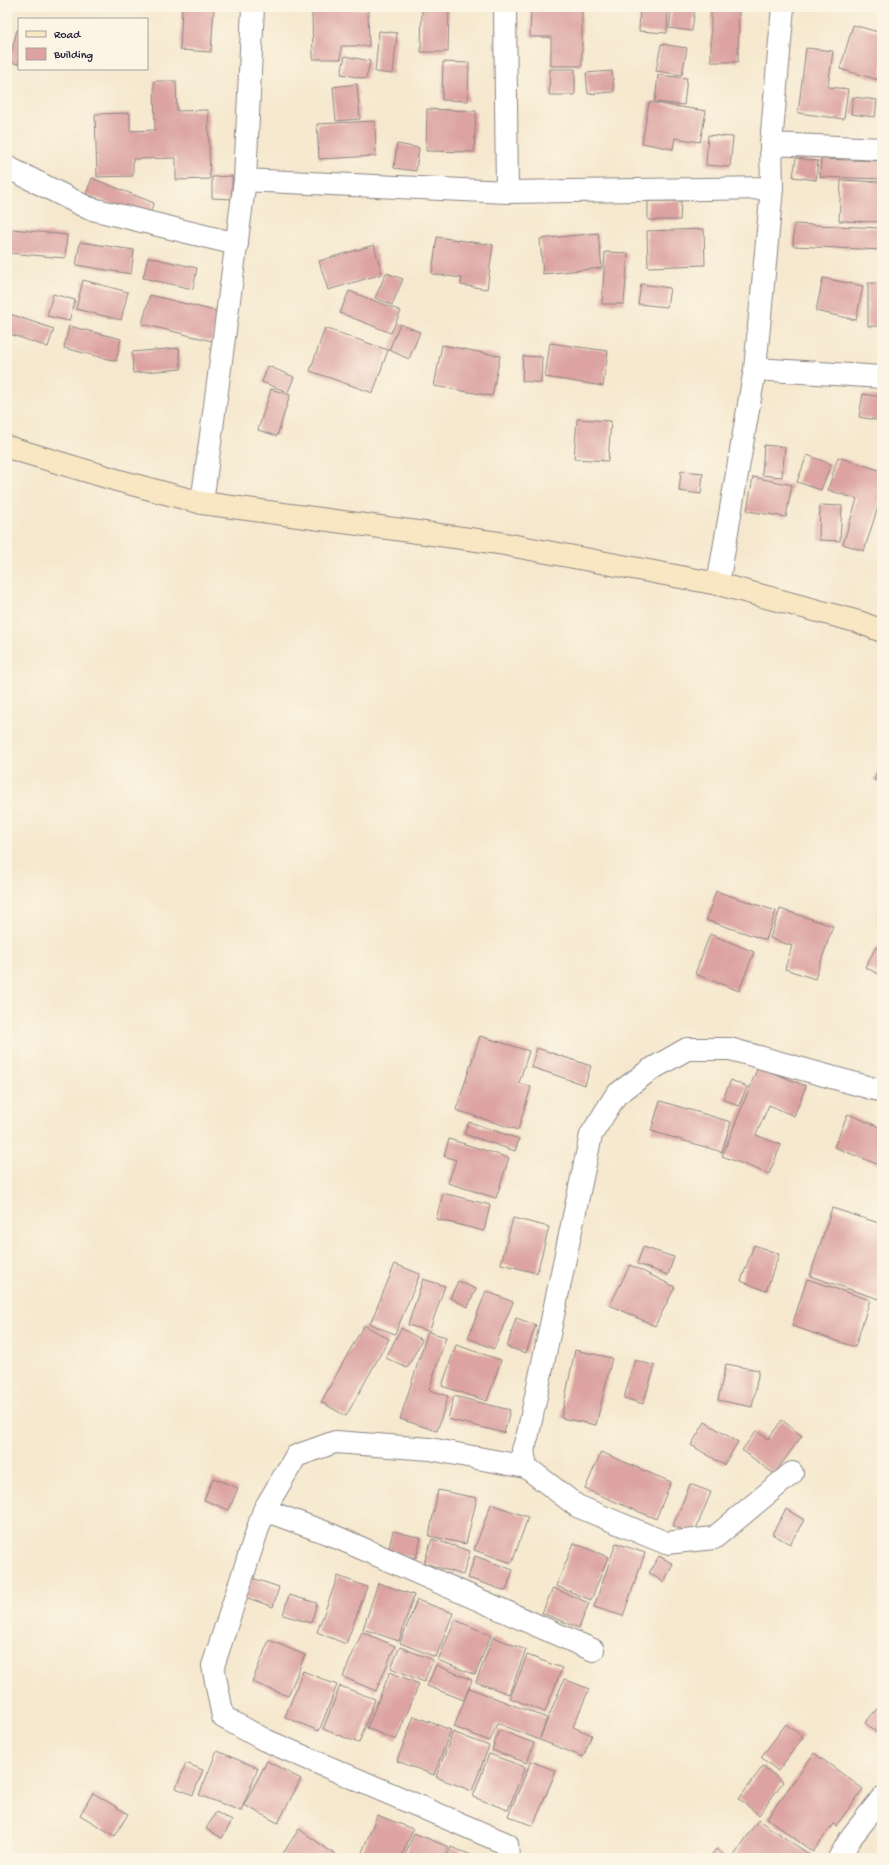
<svg xmlns="http://www.w3.org/2000/svg" width="889" height="1865" viewBox="0 0 889 1865" font-family="'Gochi Hand',sans-serif">
	<rect width="100%" height="100%" fill="#fcf5e5"/>
	<filter id="ink" filterUnits="userSpaceOnUse"><feTurbulence type="fractalNoise" baseFrequency=".025" numOctaves="2"/><feDisplacementMap in="SourceGraphic" scale="8" xChannelSelector="R" yChannelSelector="G"/><feConvolveMatrix kernelMatrix="1 2 1 2 8 2 1 2 1" color-interpolation-filters="sRGB"/></filter>
	<filter id="wash" filterUnits="userSpaceOnUse"><feTurbulence type="fractalNoise" baseFrequency=".012" numOctaves="4" result="noise"/><feDisplacementMap in="SourceGraphic" scale="16" xChannelSelector="R" yChannelSelector="G"/><feGaussianBlur stdDeviation="0.9" result="paint"/><feColorMatrix in="noise" values="0 0 0 0 0 0 0 0 0 0 0 0 0 0 0 0 0 1.4 0 .05"/><feComposite in="paint" operator="in"/></filter>
	<g filter="url(#wash)">
		<rect width="100%" height="100%" fill="#f5e8ce"/>
		<g id="blocks">
			<path fill="#dca3a1" d="M182,7H214L211,52L180,50Z
				M422,7H449L448,52H421Z
				M531,7H582V66H551V37H530Z
				M640,7H668L667,33L639,31Z
				M672,7H695L692,31L669,28Z
				M711,7H739L738,62H711Z
				M368,9L369,46H341V59H313L312,10Z
				M853,25L882,33V81L840,69Z
				M17,30H19V64L9,62Z
				M379,31L397,33L393,74L375,72Z
				M661,44L687,48L682,75L656,71Z
				M806,48L833,51L828,87L848,89L844,119L798,113Z
				M345,56L370,61L366,79L341,74Z
				M443,62L469,63L468,101L442,100Z
				M550,69H575V95H549Z
				M612,71L614,92L588,94L586,73Z
				M658,75L687,78L684,105L655,102Z
				M154,81H176L177,111L208,110L210,179L176,180V158L133,159V176L97,177L95,114L130,113V131L155,130Z
				M357,84L360,119L336,121L333,87Z
				M853,97L877,100L875,117L851,114Z
				M649,102L706,111L700,142L675,138L673,149L642,143Z
				M427,109L476,111L474,152L426,151Z
				M375,121L376,156L319,159L317,124Z
				M708,135L733,137L730,167L706,165Z
				M397,144L419,148L416,171L394,168Z
				M796,158L818,161L816,180L793,177Z
				M821,159L882,161V179L820,177Z
				M232,176V199L212,198V177Z
				M92,178L154,203L148,218L86,194Z
				M841,180L882,182V222L839,221Z
				M648,201H681L680,220H648Z
				M794,224L882,228V250L793,246Z
				M12,229L67,235L65,258L9,253Z
				M704,229L705,265L648,267L647,231Z
				M598,233L602,268L543,274L540,239Z
				M437,237L493,245L487,289L461,285L462,278L432,274Z
				M80,242L134,250L131,274L76,265Z
				M374,245L382,274L328,290L319,261Z
				M605,252L628,253L624,304H602Z
				M148,257L197,268L193,289L143,278Z
				M386,273L403,279L392,305L375,298Z
				M823,278L863,286L856,320L816,311Z
				M83,280L128,292L121,320L76,309Z
				M868,283H882V326H868Z
				M641,284L670,288L667,307L638,304Z
				M349,291L401,311L391,333L340,313Z
				M53,294L75,300L69,321L47,316Z
				M150,295L219,312L212,341L142,324Z
				M7,313L54,329L48,347L7,333Z
				M400,324L420,332L409,359L389,350Z
				M69,326L121,339L116,361L64,348Z
				M325,328L388,350L373,393L310,371Z
				M550,343L608,351L603,386L545,377Z
				M442,345L500,356L492,396L434,386Z
				M179,348L181,369L133,373L132,352Z
				M523,356L542,357L541,383L522,381Z
				M268,366L294,377L288,392L262,382Z
				M271,389L290,395L277,436L258,430Z
				M863,394L882,397V421L859,417Z
				M577,419L611,421L608,461L574,459Z
				M764,445L785,447L782,477L762,475Z
				M807,455L831,464L821,490L797,482Z
				M838,457L882,471V494L864,551L843,544L857,499L828,490Z
				M681,471L703,473L701,494L679,491Z
				M753,477L792,485L786,517L747,511Z
				M820,505L842,506L840,541L819,540Z
				M882,760V783L874,780Z
				M716,891L776,911L766,940L706,920Z
				M780,909L833,926L815,979L785,969L792,946L770,938Z
				M710,934L754,952L739,991L695,974Z
				M876,947L882,950V976L865,967Z
				M480,1036L529,1051L519,1083L531,1087L518,1130L456,1110Z
				M537,1048L591,1066L585,1085L531,1067Z
				M758,1067L806,1086L794,1116L769,1105L756,1135L781,1145L769,1174L722,1156Z
				M731,1080L747,1087L739,1106L723,1099Z
				M660,1101L731,1122L722,1152L651,1131Z
				M848,1114L882,1128V1166L834,1147Z
				M469,1122L519,1139L515,1151L464,1134Z
				M449,1139L509,1158L496,1198L448,1183L456,1160L444,1156Z
				M443,1193L490,1205L484,1231L436,1219Z
				M832,1208L882,1224V1260L880,1267L882,1268V1289L879,1299L810,1276Z
				M513,1218L549,1227L537,1273L501,1264Z
				M754,1245L779,1254L766,1291L741,1281Z
				M643,1247L674,1257L668,1275L637,1264Z
				M395,1264L420,1274L395,1334L370,1324Z
				M630,1265L675,1287L655,1326L610,1305Z
				M423,1279L445,1286L429,1332L446,1337L429,1390L448,1396L437,1431L400,1419L428,1331L408,1325Z
				M807,1279L870,1300L855,1347L792,1326Z
				M458,1281L476,1289L468,1307L450,1298Z
				M486,1291L513,1302L494,1349L468,1338Z
				M516,1318L536,1325L526,1353L507,1347Z
				M364,1325L389,1339L346,1416L321,1402Z
				M401,1328L422,1340L407,1368L386,1358Z
				M456,1345L501,1360L487,1401L442,1386Z
				M575,1350L612,1358L596,1425L561,1418Z
				M635,1360L655,1366L643,1404L624,1398Z
				M726,1364L759,1370L752,1407L718,1400Z
				M454,1396L510,1410L504,1433L448,1419Z
				M782,1420L802,1436L774,1474L742,1450L756,1431L768,1439Z
				M705,1422L738,1442L724,1465L691,1445Z
				M601,1452L671,1482L656,1519L585,1489Z
				M213,1478L238,1488L229,1510L204,1500Z
				M690,1484L711,1492L694,1534L673,1526Z
				M438,1490L477,1498L466,1544L429,1536Z
				M491,1504L528,1517L512,1563L474,1550Z
				M786,1509L804,1520L790,1544L772,1534Z
				M393,1531L421,1538L416,1558L388,1552Z
				M432,1539L470,1551L463,1575L424,1563Z
				M574,1543L608,1557L591,1600L556,1586Z
				M616,1543L645,1553L623,1616L594,1607Z
				M475,1556L513,1570L506,1591L468,1578Z
				M659,1556L673,1564L664,1582L649,1573Z
				M338,1576L367,1587L346,1644L317,1632Z
				M252,1578L279,1587L273,1607L245,1597Z
				M378,1583L414,1595L399,1641L363,1629Z
				M553,1588L589,1603L579,1628L542,1613Z
				M289,1595L317,1603L311,1623L283,1615Z
				M417,1600L453,1613L436,1657L400,1643Z
				M455,1620L491,1635L475,1675L438,1660Z
				M362,1632L395,1646L376,1691L343,1677Z
				M493,1637L526,1650L509,1694L476,1682Z
				M269,1640L305,1655L288,1696L252,1682Z
				M400,1647L433,1660L424,1682L391,1668Z
				M527,1655L562,1668L545,1712L510,1698Z
				M436,1665L472,1680L464,1700L427,1686Z
				M303,1671L337,1685L319,1731L285,1717Z
				M390,1672L419,1684L396,1740L367,1728Z
				M564,1679L589,1689L573,1727L592,1735L583,1757L497,1723L490,1741L454,1727L469,1688L547,1718L540,1738Z
				M340,1686L375,1699L359,1743L323,1729Z
				M882,1703V1737L865,1723Z
				M414,1716L451,1730L434,1775L397,1761Z
				M786,1724L803,1737L778,1771L761,1757Z
				M499,1730L534,1743L527,1763L492,1750Z
				M453,1732L489,1746L472,1791L436,1777Z
				M217,1751L258,1768L241,1811L199,1795Z
				M814,1753L863,1789L836,1826L833,1824L813,1852L767,1818Z
				M489,1754L525,1767L508,1810L473,1797Z
				M267,1761L301,1779L278,1823L244,1805Z
				M531,1761L556,1771L533,1826L508,1816Z
				M186,1763L203,1770L193,1795L176,1788Z
				M763,1766L783,1782L759,1815L739,1799Z
				M93,1793L128,1814L115,1836L80,1815Z
				M216,1812L232,1821L222,1838L206,1829Z
				M377,1815L413,1829L401,1858H370L361,1855Z
				M758,1820L815,1858H737L734,1856Z
				M299,1829L340,1858H286L282,1855Z
				M414,1833L449,1847L445,1858H404Z
				M451,1847L479,1858H447Z
				M716,1849L728,1858H709Z"/>
		</g>
	</g>
	<g filter="url(#ink)">
		<use href="#blocks" fill-opacity="0" stroke="#8c8584" stroke-width="1"/>
		<g fill="none" stroke-linecap="round" stroke-linejoin="round">
			<g stroke="#8c8584" stroke-width="24">
				<path id="street" d="M505,7L507,192
					M771,144L882,149
					M7,167L88,208L237,244
					M245,180L507,192L772,188
					M755,369L882,377
					M202,503L245,180L253,7
					M718,584L755,369L772,188L771,144L783,7
					M792,1473L714,1538L666,1543L577,1506L526,1467L523,1450L528,1434L591,1135L616,1095L650,1070L687,1049H730L878,1090L882,1089
					M264,1510L327,1533L593,1650
					M508,1858L507,1844L265,1740L223,1717L213,1666L264,1510L296,1456L335,1442L430,1449L526,1467
					M839,1858L852,1836L882,1798"/>
			</g>
			<g stroke="#8c8584" stroke-width="24">
				<path id="secondary" d="M7,447L120,481L202,503L499,543L718,584L859,622L882,631"/>
			</g>
			<use href="#street" stroke="#fff" stroke-width="22"/>
			<use href="#secondary" stroke="#f9e7c3" stroke-width="22"/>
		</g>
	</g>
	<rect width="889" height="1865" fill="none" stroke="#fcf5e5" stroke-width="24"/>
	<rect x="18" y="18" width="130" height="52" fill="#fcf5e5" stroke="#a5a1a1"/>
	<rect x="26" y="31" width="20" height="6" fill="#f9e7c3" stroke="#a5a1a1"/>
	<text x="54" y="38" font-size="12" fill="#22223b">Road</text>
	<rect x="26" y="48" width="20" height="12" fill="#dca3a1" stroke="#a5a1a1"/>
	<text x="54" y="58" font-size="12" fill="#22223b">Building</text>
</svg>
